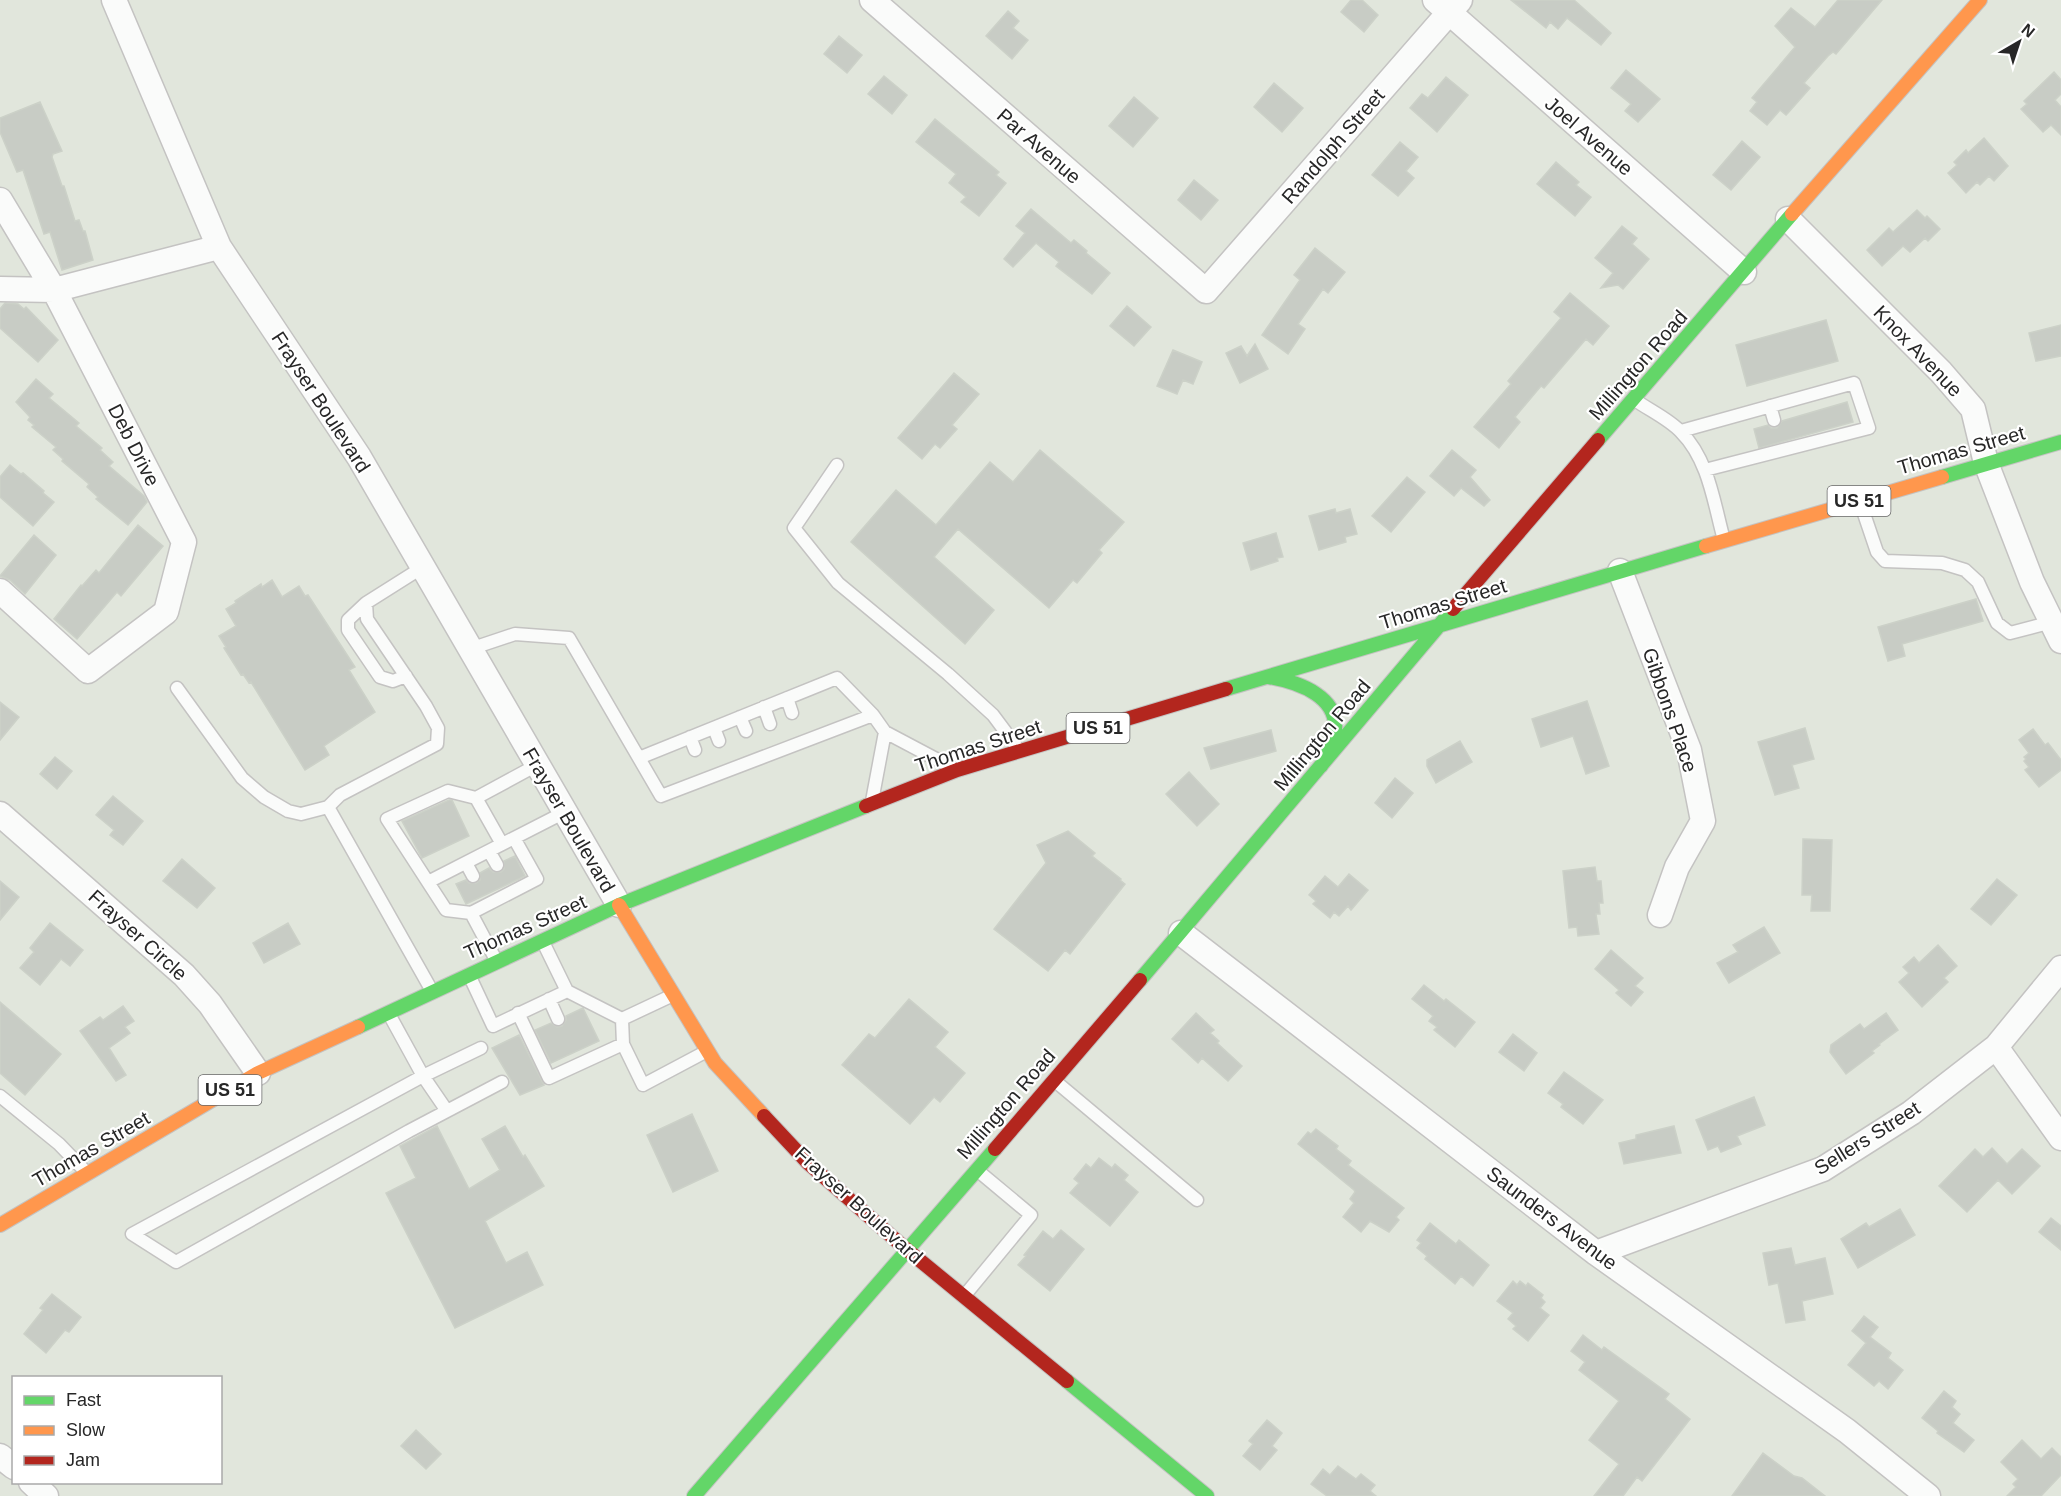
<svg xmlns="http://www.w3.org/2000/svg" width="2061" height="1496" viewBox="0 0 2061 1496" font-family="Arial,sans-serif">
	<rect width="100%" height="100%" fill="#e1e6dc"/>
	<path fill="#c8ccc5" stroke="#ccd1c8" stroke-width="1.5" d="M1351,0H1362L1378,15L1364,32L1341,12Z
		M1511,0H1574L1611,33L1601,45L1567,18L1558,29L1550,22L1546,28Z
		M1838,0H1882L1836,54L1833,52L1828,56L1804,83L1810,88L1788,113L1786,115L1780,110L1767,125L1750,111L1757,102L1752,98L1795,47L1775,26L1791,8L1815,27Z
		M1008,11L1019,21L1013,28L1028,40L1012,59L986,36Z
		M839,36L862,55L847,73L824,54Z
		M1626,70L1660,99L1638,122L1625,111L1631,104L1611,88Z
		M2054,72L2061,80V94L2055,100L2061,107V135L2051,125L2043,132L2021,109L2027,104L2024,101Z
		M884,76L907,95L892,114L868,94Z
		M1446,77L1468,95L1437,132L1410,108L1422,94L1428,98Z
		M1274,83L1303,108L1282,132L1254,107Z
		M1134,97L1158,118L1133,147L1109,126Z
		M40,102L62,151L53,154L52,157L62,186H64L75,221L79,220L83,231H85L93,260L62,270L50,232L44,234L23,170L17,172L0,132V118Z
		M935,119L999,172L996,175L1006,183L979,216L961,202L966,197L949,183L956,174L916,142Z
		M1984,138L2008,166L1994,181L1989,176L1980,185L1977,182L1966,193L1948,173L1957,165L1954,162L1966,150L1968,153Z
		M1742,141L1760,157L1731,190L1713,175Z
		M1400,142L1418,157L1406,171L1414,178L1398,196L1372,175Z
		M1556,162L1579,182L1576,185L1591,197L1575,216L1537,184Z
		M1194,180L1218,200L1201,220L1178,200Z
		M1031,209L1071,243L1074,240L1087,251L1086,253L1110,273L1092,294L1056,266L1059,262L1036,243L1013,267L1004,259L1025,233L1016,226Z
		M1917,210L1925,218L1927,216L1940,229L1928,241L1925,238L1910,252L1903,246L1882,266L1867,250L1889,228L1893,232Z
		M1622,226L1637,238L1632,244L1649,259L1623,289L1618,285L1601,288L1613,273L1595,258Z
		M1315,248L1345,272L1328,293L1323,289L1298,324L1305,329L1288,354L1262,335L1300,280L1294,275Z
		M1570,293L1609,326L1593,345L1586,339L1544,388L1541,386L1515,417L1520,422L1499,448L1474,427L1511,384L1508,381L1561,318L1554,312Z
		M5,303L18,304L24,309L26,307L58,340L38,362L0,328V309Z
		M1127,306L1151,327L1134,346L1110,326Z
		M1826,320L1838,361L1747,386L1736,345Z
		M2061,325V356L2036,361L2029,333Z
		M1255,344L1268,369L1240,383L1226,353L1241,346L1247,356Z
		M1173,350L1202,362L1193,384L1183,380L1177,394L1157,386Z
		M954,373L979,394L952,425L957,429L940,448L935,444L922,459L898,438Z
		M36,379L53,394L49,398L79,423L76,426L102,448L100,450L113,462L109,466L144,496L147,502L128,525L96,499L98,497L87,487L89,484L62,461L63,459L53,450L56,447L32,427L34,425L28,420L30,417L16,402Z
		M1847,402L1853,422L1759,448L1754,429L1768,425L1771,428H1777L1782,421Z
		M1040,450L1124,522L1099,550L1102,553L1077,583L1073,580L1049,608L958,529L934,557L994,610L965,644L851,542L896,490L936,525L990,462L1013,482Z
		M1452,450L1476,470L1470,477L1490,500L1484,506L1461,488L1454,496L1430,476Z
		M10,465L21,474L23,473L44,491L43,493L54,502L33,526L0,497V477Z
		M1407,477L1425,492L1391,532L1372,516Z
		M1335,509L1336,513L1350,509L1357,534L1345,537L1346,542L1319,550L1309,516Z
		M138,525L163,546L121,596L117,592L77,639L54,619L81,585L82,586L96,570L99,573Z
		M1276,533L1283,557L1277,558L1278,561L1251,570L1243,543Z
		M34,535L56,555L25,594L10,580L0,576Z
		M272,580L282,597L299,586L305,596L308,595L355,667L349,670L375,712L324,746L329,755L305,770L251,682L249,683L243,674L241,675L224,648L226,647L219,636L236,626L226,609L236,603L235,601L261,584L262,587Z
		M1976,599L1983,621L1902,644L1905,656L1888,661L1878,627Z
		M1587,701L1609,766L1586,774L1573,736L1541,747L1532,719Z
		M0,702L19,717L0,740Z
		M1805,728L1814,759L1792,765L1799,788L1775,795L1758,742Z
		M2033,729L2045,745L2048,743L2061,760V770L2039,787L2025,770L2029,767L2024,761L2026,759L2024,757L2029,753L2019,740Z
		M1271,730L1276,751L1211,769L1204,748Z
		M1460,741L1472,762L1436,783L1427,766V760Z
		M55,757L72,771L57,789L40,774Z
		M1189,772L1219,804L1197,826L1166,794Z
		M1395,778L1413,793L1392,818L1375,803Z
		M113,796L143,821L123,845L110,835L114,830L96,815Z
		M449,800H452L469,836L422,858L402,821Z
		M1068,831L1095,853L1092,856L1121,879L1120,880L1125,884L1070,954L1065,950L1048,971L994,929L1046,863L1037,845Z
		M1803,839L1832,840L1830,911H1811L1812,895H1802Z
		M515,856L525,876L466,904L456,884L466,880L469,883H476L480,880V873L489,868L493,872H501L504,869V861Z
		M182,859L215,888L197,908L163,881Z
		M1595,867L1597,881H1601L1603,903H1599L1600,914H1596L1599,934L1578,936L1577,927L1569,928L1563,871Z
		M1349,874L1368,890L1351,910L1348,906L1339,916L1334,912L1330,918L1313,904L1316,901L1309,895L1325,876L1338,887Z
		M1997,879L2017,895L1991,925L1971,909Z
		M0,881L19,897L0,920Z
		M50,923L83,950L70,966L61,959L40,985L20,968L34,952L30,948Z
		M288,923L300,944L264,963L253,943Z
		M1764,927L1780,953L1729,983L1717,963L1738,952L1733,945Z
		M1938,945L1957,966L1944,978L1948,982L1922,1007L1899,982L1909,973L1903,967L1914,957L1919,963Z
		M1611,950L1643,978L1635,986L1643,992L1631,1006L1616,993L1619,990L1595,969Z
		M1424,985L1444,1001L1446,999L1475,1022L1455,1047L1434,1030L1437,1027L1429,1021L1433,1016L1412,999Z
		M909,999L948,1032L935,1047L965,1073L940,1102L934,1097L910,1124L842,1065L869,1034L875,1038Z
		M0,1002L61,1054L25,1095L0,1073Z
		M123,1006L134,1021L125,1027L130,1033L109,1048L126,1075L116,1081L80,1031L100,1017L103,1020Z
		M583,1008L599,1041L551,1063L535,1030L551,1023L557,1027L562,1026L566,1020V1016Z
		M1196,1013L1214,1030L1210,1033L1219,1041L1217,1043L1242,1066L1228,1081L1202,1058L1198,1063L1172,1039Z
		M1886,1013L1898,1030L1879,1044L1880,1045L1872,1051L1874,1053L1846,1074L1830,1052L1831,1045L1860,1024L1864,1029Z
		M1513,1034L1537,1053L1524,1071L1499,1052Z
		M519,1035L544,1085L520,1095L492,1048Z
		M1564,1072L1603,1100L1583,1124L1561,1107L1563,1104L1548,1093Z
		M1754,1097L1765,1125L1737,1136L1741,1144L1721,1152L1718,1146L1708,1150L1696,1120Z
		M692,1114L718,1171L673,1192L647,1135Z
		M437,1126L469,1189L500,1170L482,1139L505,1126L523,1157L525,1155L544,1186L485,1221L506,1263L527,1252L543,1285L455,1328L386,1193L416,1178L400,1146Z
		M1674,1126L1681,1153L1624,1164L1619,1143L1636,1139V1135Z
		M1316,1129L1338,1146L1336,1149L1351,1161L1348,1165L1404,1208L1396,1217L1399,1220L1389,1232L1370,1221L1361,1232L1343,1217L1354,1203L1350,1199L1355,1192L1354,1190L1298,1144L1308,1132L1311,1134Z
		M1992,1148L2007,1164L2022,1149L2040,1166L2012,1194L1998,1180L1967,1212L1939,1186L1975,1149L1983,1157Z
		M1099,1158L1112,1168L1115,1164L1128,1175L1124,1180L1138,1192L1110,1226L1070,1193L1079,1183L1074,1179L1086,1164L1091,1168Z
		M1900,1209L1915,1235L1858,1268L1841,1239L1866,1223L1869,1227Z
		M2051,1218L2061,1226V1250L2039,1232Z
		M1430,1223L1456,1244L1459,1240L1489,1265L1473,1286L1461,1276L1455,1284L1425,1259L1427,1256L1417,1248L1421,1243L1417,1240Z
		M1061,1230L1084,1249L1050,1291L1018,1265L1026,1256L1024,1255L1043,1231L1053,1239Z
		M1791,1248L1795,1265L1825,1258L1833,1294L1802,1301L1805,1320L1786,1323L1778,1283L1769,1285L1763,1253Z
		M1513,1281L1517,1285L1520,1281L1526,1286L1528,1283L1543,1295L1541,1298L1545,1302L1540,1308L1549,1315L1528,1341L1513,1329L1516,1326L1508,1319L1513,1313L1497,1301Z
		M52,1294L81,1317L69,1332L65,1330L46,1353L24,1334L43,1310L40,1308Z
		M1864,1316L1878,1327L1870,1337L1891,1353L1888,1358L1903,1370L1888,1389L1879,1381L1874,1386L1848,1365L1866,1343L1852,1331Z
		M1583,1335L1602,1350L1604,1347L1669,1394L1665,1399L1690,1419L1642,1481L1637,1477L1623,1496H1594L1619,1464L1589,1440L1619,1401L1579,1370L1585,1362L1571,1351Z
		M1944,1391L1956,1401L1952,1407L1960,1414L1953,1423L1974,1440L1964,1452L1937,1433L1938,1431L1922,1418Z
		M1267,1420L1282,1433L1272,1446L1277,1450L1260,1470L1243,1456L1253,1444L1249,1441Z
		M416,1430L441,1454L426,1469L401,1446Z
		M2022,1440L2041,1459L2052,1448L2061,1457V1475L2041,1496H2007L2016,1487L2013,1484L2018,1479L2001,1462Z
		M1763,1453L1794,1476L1802,1478L1825,1496H1732Z
		M1338,1466L1356,1479L1361,1474L1375,1485L1370,1491L1376,1496H1327L1311,1484L1323,1469L1330,1475Z"/>
	<g fill="none" stroke-linecap="round" stroke-linejoin="round">
		<g stroke="#c4c3c2" stroke-width="15">
			<path id="lane" d="M1635,400C1649,410 1669,419 1681,432C1709,460 1714,504 1724,540
				M1770,406L1774,420
				M1681,431L1854,383L1869,428L1705,470
				M837,465L794,528L838,583L948,674L993,715L1019,750
				M1860,502L1877,552L1885,561L1942,563L1965,570L1978,582L1997,623L2010,633L2052,622
				M423,567L366,603L367,619L426,706L438,728L437,744L340,795L328,807L432,991
				M366,603L348,620V630L380,677L393,681L406,676
				M470,649L515,634L569,638L661,796L873,715L885,732L953,768
				M177,688L242,778L264,797L288,811L301,814L328,807
				M787,698L792,713
				M764,707L770,724
				M740,717L746,731
				M714,728L719,741
				M690,737L695,750
				M639,758L837,678L873,715
				M476,798L502,844
				M872,801L885,732
				M489,851L497,865
				M466,863L473,876
				M428,882L565,812
				M471,913L537,879L514,838
				M496,960L471,913L446,910L387,819L448,791L476,798L537,765
				M470,977L493,1026L567,991L543,942
				M567,991L622,1019L673,995
				M549,999L558,1019
				M518,1013L549,1078L623,1044L622,1019
				M389,1014L423,1076L481,1048
				M623,1044L643,1085L707,1051
				M1055,1081L1197,1200
				M0,1096L59,1144L87,1173
				M447,1111L423,1076L132,1234L176,1262L409,1131L502,1082
				M965,1295L1031,1215L977,1170"/>
		</g>
		<g stroke="#c4c3c2" stroke-width="27">
			<path id="street" d="M114,0L219,247L359,457L619,905
				M872,0L1206,291L1460,0
				M1435,0L1744,272
				M0,200L54,290L184,542L166,612L88,671L0,591
				M1788,219L1941,372L1973,409L1986,463L2032,582L2061,641
				M0,289L54,290L219,247
				M1620,571L1689,750L1703,821L1677,867L1660,915
				M0,814L184,975L210,1004L258,1073
				M1181,933L1596,1253L1847,1431L1928,1496
				M1996,1047L2061,1138
				M1596,1253L1823,1169L1911,1113L1996,1047L2061,968
				M0,1456L14,1467
				M31,1482L46,1496"/>
		</g>
		<g stroke="#c4c3c2" stroke-width="16">
			<path id="fast" d="M1598,440L1792,214
				M1942,477L2061,442
				M1269,677C1298,682 1343,697 1334,736C1332,747 1326,756 1321,766
				M1226,689L1706,546
				M1140,980L1453,609
				M358,1027L619,905L866,806
				M1067,1381L1207,1496
				M694,1496L995,1149"/>
		</g>
		<g stroke="#c4c3c2" stroke-width="16">
			<path id="slow" d="M1792,214L1980,0
				M1706,546L1942,477
				M619,905L715,1063L764,1116
				M0,1225L258,1073L358,1027"/>
		</g>
		<g stroke="#c4c3c2" stroke-width="16">
			<path id="jam" d="M1453,609L1598,440
				M866,806L957,770L1226,689
				M764,1116L808,1163L906,1249L1067,1381
				M995,1149L1140,980"/>
		</g>
		<use href="#lane" stroke="#fafbfa" stroke-width="12"/>
		<use href="#street" stroke="#fafbfa" stroke-width="24"/>
		<use href="#fast" stroke="#63d668" stroke-width="14"/>
		<use href="#slow" stroke="#ff974d" stroke-width="14"/>
		<use href="#jam" stroke="#b3261e" stroke-width="14"/>
	</g>
	<g text-anchor="middle" dominant-baseline="central" stroke-width="4.5" stroke-linejoin="round" paint-order="stroke">
		<g fill="#fff" stroke="#686868" stroke-width="1.5">
			<rect x="1827.5" y="486" width="63" height="30" rx="4.5"/>
			<rect x="1066.5" y="713" width="63" height="30" rx="4.5"/>
			<rect x="198.5" y="1075" width="63" height="30" rx="4.5"/>
		</g>
		<g font-size="18" font-weight="bold" fill="#272727">
			<text x="1859" y="501">US 51</text>
			<text x="1098" y="728">US 51</text>
			<text x="230" y="1090">US 51</text>
		</g>
		<g font-size="20" fill="#272727" stroke="#fff">
			<text transform="translate(1589 136) rotate(41)">Joel Avenue</text>
			<text transform="translate(1039 146) rotate(41)">Par Avenue</text>
			<text transform="translate(1333 146) rotate(-49)">Randolph Street</text>
			<text transform="translate(1918 351) rotate(46)">Knox Avenue</text>
			<text transform="translate(1638 365) rotate(-49)">Millington Road</text>
			<text transform="translate(321 402) rotate(57)">Frayser Boulevard</text>
			<text transform="translate(134 445) rotate(63)">Deb Drive</text>
			<text transform="translate(1961 450) rotate(-16)">Thomas Street</text>
			<text transform="translate(1443 604) rotate(-17)">Thomas Street</text>
			<text transform="translate(1670 710) rotate(71)">Gibbons Place</text>
			<text transform="translate(1322 735) rotate(-50)">Millington Road</text>
			<text transform="translate(978 746) rotate(-18)">Thomas Street</text>
			<text transform="translate(569 820) rotate(60)">Frayser Boulevard</text>
			<text transform="translate(525 927) rotate(-24)">Thomas Street</text>
			<text transform="translate(138 935) rotate(42)">Frayser Circle</text>
			<text transform="translate(1006 1104) rotate(-49)">Millington Road</text>
			<text transform="translate(1867 1138) rotate(-32)">Sellers Street</text>
			<text transform="translate(91 1149) rotate(-30)">Thomas Street</text>
			<text transform="translate(859 1205) rotate(42)">Frayser Boulevard</text>
			<text transform="translate(1552 1218) rotate(37)">Saunders Avenue</text>
		</g>
	</g>
	<rect x="12" y="1376" width="210" height="108" fill="#ffffff" stroke="#a9a9a9" stroke-width="1.5"/>
	<rect x="24" y="1396" width="30" height="9" fill="#63d668" stroke="#a9a9a9" stroke-width="1.5"/>
	<text x="66" y="1406" font-size="18" fill="#272727">Fast</text>
	<rect x="24" y="1426" width="30" height="9" fill="#ff974d" stroke="#a9a9a9" stroke-width="1.5"/>
	<text x="66" y="1436" font-size="18" fill="#272727">Slow</text>
	<rect x="24" y="1456" width="30" height="9" fill="#b3261e" stroke="#a9a9a9" stroke-width="1.5"/>
	<text x="66" y="1466" font-size="18" fill="#272727">Jam</text>
	<g transform="translate(2019 42) rotate(39)" stroke="#ffffff" stroke-width="4.5" paint-order="stroke">
	<path d="M0-4.5L10 22L0 15L-10 22Z" fill="#272727"/>
	<text y="-9" font-size="16" font-weight="bold" text-anchor="middle" fill="#272727">N</text>
	</g>
</svg>
